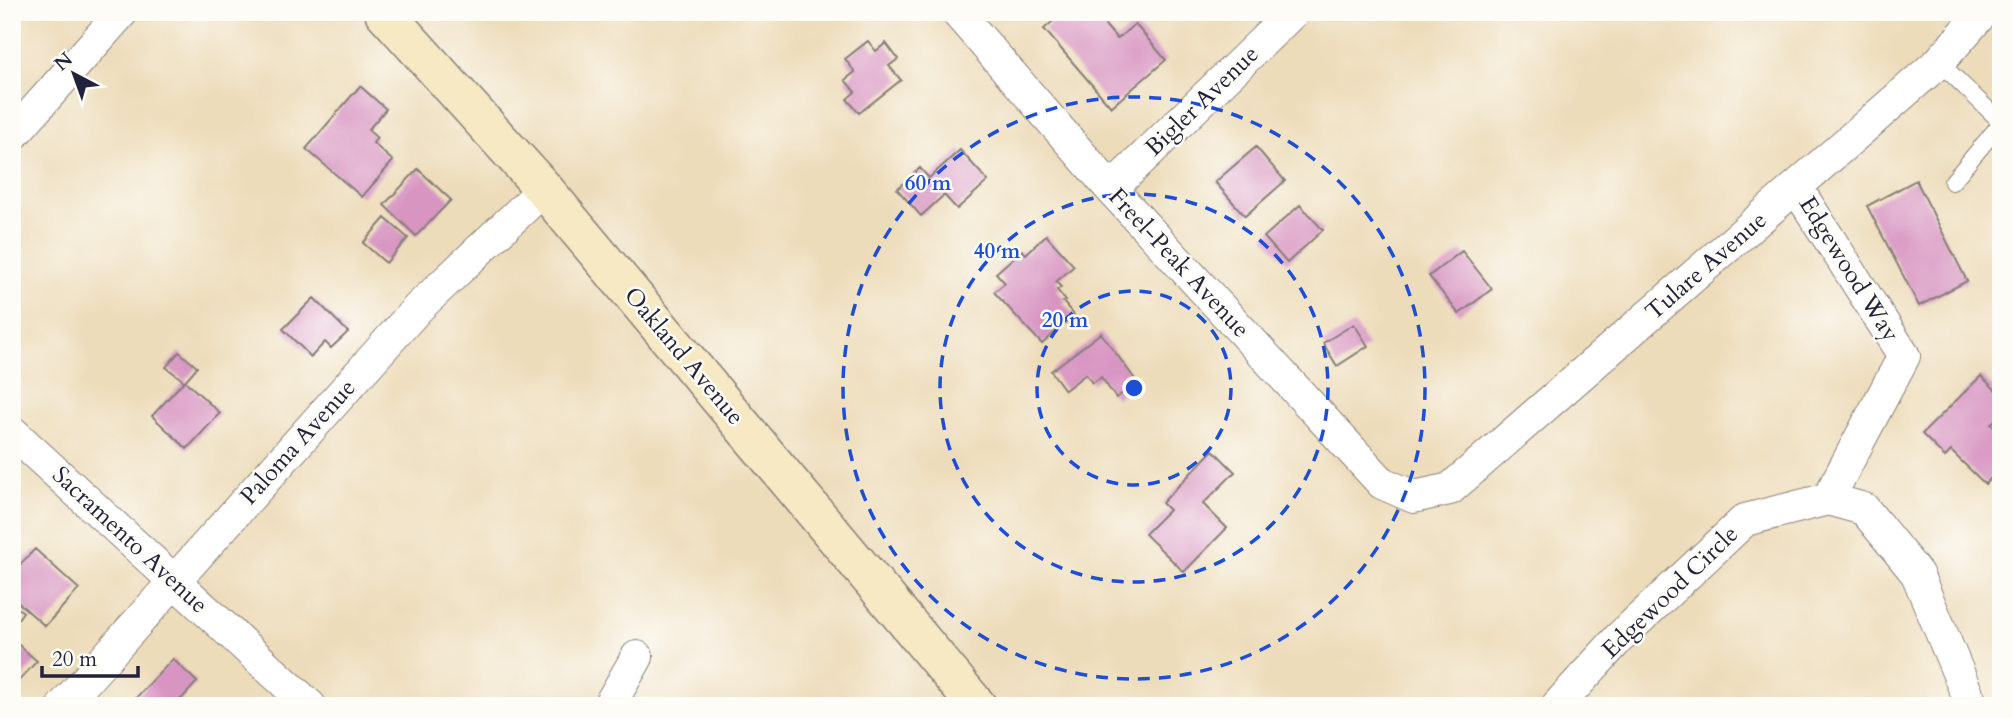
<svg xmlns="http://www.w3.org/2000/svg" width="2013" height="718" viewBox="0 0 2013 718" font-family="Cardo,serif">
	<rect width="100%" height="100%" fill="#fdfcf7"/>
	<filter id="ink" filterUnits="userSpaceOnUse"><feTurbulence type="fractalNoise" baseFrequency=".0143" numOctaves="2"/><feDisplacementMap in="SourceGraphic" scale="14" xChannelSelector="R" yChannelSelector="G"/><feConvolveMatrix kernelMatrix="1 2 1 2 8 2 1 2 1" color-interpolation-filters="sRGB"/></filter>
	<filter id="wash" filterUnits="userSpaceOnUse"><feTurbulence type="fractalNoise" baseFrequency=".00686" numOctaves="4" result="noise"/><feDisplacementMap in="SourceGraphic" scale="28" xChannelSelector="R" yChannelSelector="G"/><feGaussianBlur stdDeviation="1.57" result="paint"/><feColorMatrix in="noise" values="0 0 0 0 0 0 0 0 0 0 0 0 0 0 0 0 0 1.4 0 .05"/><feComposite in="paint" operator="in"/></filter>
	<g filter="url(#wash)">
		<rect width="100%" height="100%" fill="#eddcba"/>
		<g id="blocks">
			<path fill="#d895c2" d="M1063,12H1094L1117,39L1135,24L1166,60L1111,107L1044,29Z
				M868,41L876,51L886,43L898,59L889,66L901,80L859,113L847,99L855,92L845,80L855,72L845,59Z
				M360,86L386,109L368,130L377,138L373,143L393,161L362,197L306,149Z
				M1256,147L1285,181L1245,216L1215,182Z
				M960,150L988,181L957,209L944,195L921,216L897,189L920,168L929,178Z
				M418,169L451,200L416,236L384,205Z
				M1916,180L1967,281L1919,306L1867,206Z
				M1300,205L1323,230L1287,263L1264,237Z
				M385,218L408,238L386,263L363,243Z
				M1046,235L1074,266L1056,282L1061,287L1057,290L1066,301L1063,302L1074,315L1042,344L994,292L1005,283L996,273L1022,250L1026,254Z
				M1462,251L1492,289L1459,314L1429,276Z
				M314,298L348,332L331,348L325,342L311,357L283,329Z
				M1354,324L1368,346L1337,366L1323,343Z
				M1101,333L1137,382L1116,398L1101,377L1092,383L1086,374L1065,390L1051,371Z
				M179,352L197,367L185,381L220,413L187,449L152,416L184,381L166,367Z
				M1981,376L2001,395V414L1991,424L2001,434V468L1985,484L1951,451L1945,457L1922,434Z
				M1213,450L1235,472L1203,504L1227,528L1184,572L1145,534L1169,510L1162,503Z
				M35,549L79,589L45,626L12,597V573Z
				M12,603L23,612L12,627Z
				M12,639L37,661L12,688Z
				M173,659L197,682L175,706H134L131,703Z"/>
		</g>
	</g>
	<g filter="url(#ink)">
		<use href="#blocks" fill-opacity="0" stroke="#887f7a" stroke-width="2"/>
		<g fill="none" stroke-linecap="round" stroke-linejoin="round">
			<g stroke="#887f7a" stroke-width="18">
				<path id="lane" d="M1939,62L2001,122
					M1952,182L2001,123"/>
			</g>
			<g stroke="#887f7a" stroke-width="34">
				<path id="street" d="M957,12L1111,189L1382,483L1414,497L1450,489L1939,62L1983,12
					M12,136L122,12
					M1796,187L1904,356L1828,499
					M1111,189L1293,12
					M12,432L310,706
					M63,706L418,308L544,189
					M609,706L637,657
					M1557,706L1619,638L1745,520L1828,499L1864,509L1917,574L1972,706"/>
			</g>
			<g stroke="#887f7a" stroke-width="41">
				<path id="secondary" d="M384,12L544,189L977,706"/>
			</g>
			<use href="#lane" stroke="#fff" stroke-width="16"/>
			<use href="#street" stroke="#fff" stroke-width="32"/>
			<use href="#secondary" stroke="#f6e9c3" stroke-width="38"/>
		</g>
	</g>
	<g fill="none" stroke="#1d4ed8" stroke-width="3.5" stroke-dasharray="12 9">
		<circle cx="1134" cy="388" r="97"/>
		<circle cx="1134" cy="388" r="194"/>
		<circle cx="1134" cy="388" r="291"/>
	</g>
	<g text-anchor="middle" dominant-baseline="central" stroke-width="5" stroke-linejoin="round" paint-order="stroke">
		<g font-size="24" fill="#22223b" stroke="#fdfcf7">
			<text transform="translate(1202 101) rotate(-44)">Bigler Avenue</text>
			<text transform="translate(1179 263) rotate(47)">Freel-Peak Avenue</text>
			<text transform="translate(1706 266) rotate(-41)">Tulare Avenue</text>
			<text transform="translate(1849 269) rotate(58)">Edgewood Way</text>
			<text transform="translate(684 356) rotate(50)">Oakland Avenue</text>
			<text transform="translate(298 442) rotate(-48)">Paloma Avenue</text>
			<text transform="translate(130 540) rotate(43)">Sacramento Avenue</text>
			<text transform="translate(1670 592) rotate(-44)">Edgewood Circle</text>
		</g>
	</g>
	<circle cx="1134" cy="388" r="10" fill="#1d4ed8" stroke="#fdfcf7" stroke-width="3.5"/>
	<g font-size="21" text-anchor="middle" font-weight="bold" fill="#1d4ed8" stroke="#fdfcf7" stroke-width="5" stroke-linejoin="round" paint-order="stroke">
		<text x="928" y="190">60 m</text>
		<text x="997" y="258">40 m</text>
		<text x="1065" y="327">20 m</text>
	</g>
	<rect width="2013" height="718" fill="none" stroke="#fdfcf7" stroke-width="42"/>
	<g transform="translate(74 74) rotate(319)" stroke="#fdfcf7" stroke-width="5" paint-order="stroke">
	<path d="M0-5L12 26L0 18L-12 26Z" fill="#22223b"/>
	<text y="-10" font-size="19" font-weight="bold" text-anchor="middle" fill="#22223b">N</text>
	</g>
	<path d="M42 666v10h96v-10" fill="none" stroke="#22223b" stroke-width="3.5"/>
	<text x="52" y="666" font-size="21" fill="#22223b" stroke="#fdfcf7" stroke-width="5" paint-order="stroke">20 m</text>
</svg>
